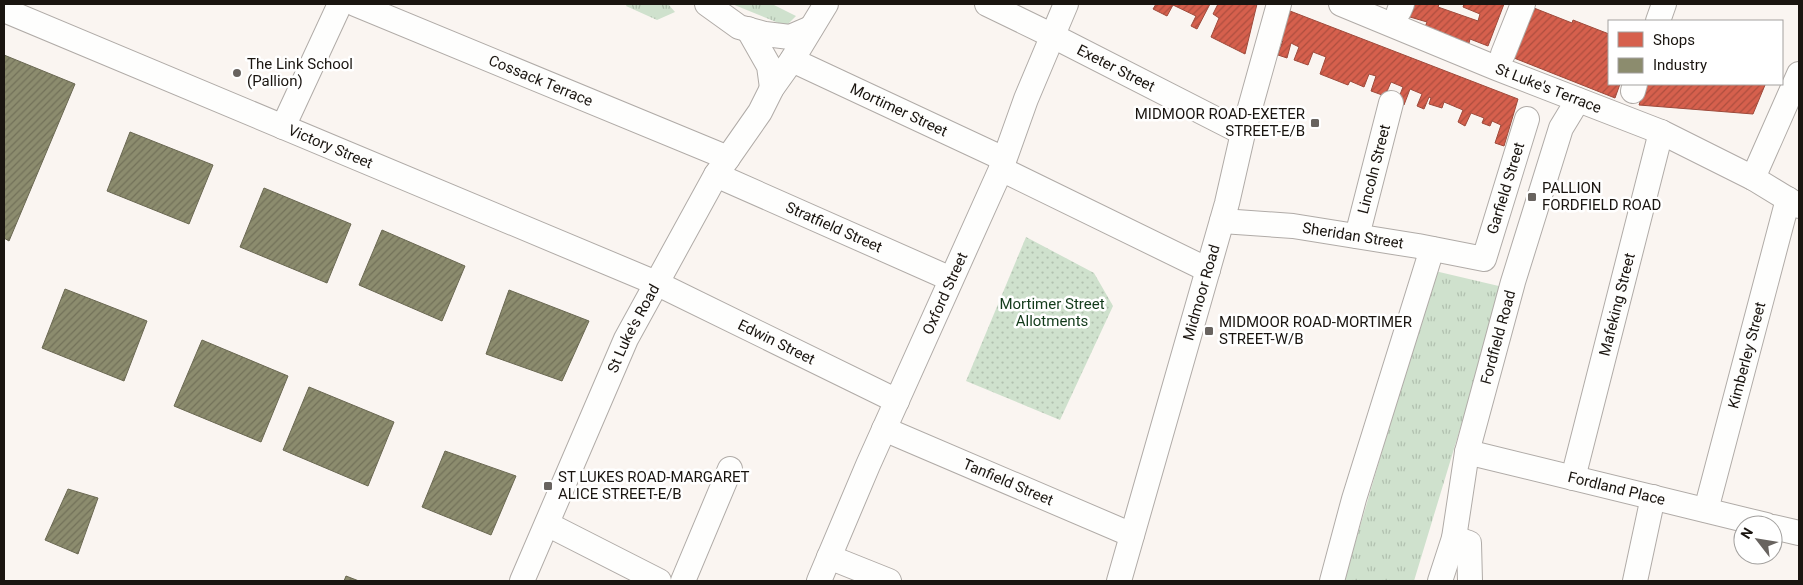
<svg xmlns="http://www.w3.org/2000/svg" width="1803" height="585" viewBox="0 0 1803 585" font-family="Roboto,sans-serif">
	<defs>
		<pattern id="grass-tufts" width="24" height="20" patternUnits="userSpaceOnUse" patternTransform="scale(1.25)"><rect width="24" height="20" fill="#cfe1cd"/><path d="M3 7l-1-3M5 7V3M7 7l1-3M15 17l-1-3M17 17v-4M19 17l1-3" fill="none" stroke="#b1c0af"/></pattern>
		<pattern id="park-dots" width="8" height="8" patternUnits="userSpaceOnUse" patternTransform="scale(1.25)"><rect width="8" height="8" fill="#cfe1cd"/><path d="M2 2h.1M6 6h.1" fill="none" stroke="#b1c0af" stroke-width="1.8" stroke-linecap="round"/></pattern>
		<pattern id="shops-hatch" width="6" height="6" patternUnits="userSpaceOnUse" patternTransform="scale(1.25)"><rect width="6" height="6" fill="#d6604d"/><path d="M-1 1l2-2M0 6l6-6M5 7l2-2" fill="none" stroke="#ad4e3f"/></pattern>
		<pattern id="industry-hatch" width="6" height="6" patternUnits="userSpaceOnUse" patternTransform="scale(1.25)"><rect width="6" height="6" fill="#8c8c6e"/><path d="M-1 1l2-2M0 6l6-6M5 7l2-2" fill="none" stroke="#727159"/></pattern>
	</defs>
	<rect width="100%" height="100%" fill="#faf5f1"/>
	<path fill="url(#grass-tufts)" d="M627,4H668L675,12L657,20L626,6Z
		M732,4H772L796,16L786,26Z
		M1435,271L1503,287L1414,581H1344Z"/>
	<path fill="url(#park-dots)" d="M1026,237L1094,273L1113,306L1060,420L966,381Z"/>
	<path fill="url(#shops-hatch)" stroke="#9e4a3b" d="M1156,4H1210L1197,29L1191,26L1196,16L1173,5L1167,16L1153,9Z
		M1218,4H1257L1245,54L1211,37L1219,18L1213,14Z
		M1415,4H1439L1438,7L1478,21L1480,14L1463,7L1464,4H1504L1488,46L1470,39L1469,43L1425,27L1427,22L1410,17Z
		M1534,8L1572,23L1573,20L1609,34V84H1620L1615,98L1514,58Z
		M1290,11L1518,99L1504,146L1495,143L1501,125L1492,121L1490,126L1482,123L1484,118L1471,113L1465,126L1458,122L1463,110L1444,102L1442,108L1429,104L1431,98L1429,97L1424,109L1417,106L1422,94L1410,89L1404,105L1397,102L1403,87L1391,82L1385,96L1371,91L1376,76L1369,74L1364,87L1350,81L1348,85L1320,74L1326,57L1313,52L1308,65L1294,60L1299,47L1291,43L1287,58L1278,55L1283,40L1279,38Z
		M1646,84H1762L1765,85L1753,114L1639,105Z"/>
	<path fill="url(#industry-hatch)" stroke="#6a6852" d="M4,55L75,84L9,241L4,238Z
		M130,132L213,165L189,224L107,191Z
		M264,188L351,224L327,283L240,247Z
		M382,230L465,266L442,321L359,285Z
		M65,289L147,321L124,381L42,348Z
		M509,290L589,321L562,381L486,354Z
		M202,340L288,376L261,442L174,406Z
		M309,387L394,422L368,486L283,450Z
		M445,451L516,476L491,535L422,507Z
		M68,489L98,498L78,554L45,540Z
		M346,576L359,581H344Z"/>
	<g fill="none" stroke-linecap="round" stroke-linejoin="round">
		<g stroke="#b0aba7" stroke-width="26">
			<g id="minor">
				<path id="s1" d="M355,4L728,158"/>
				<path d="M707,4L739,27L765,34L790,37L811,28"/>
				<path id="s2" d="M987,4L1053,36L1243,133"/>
				<path id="s3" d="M1341,4L1496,68L1661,132L1753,178L1799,206"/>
				<path id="s4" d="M4,10L656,283L897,401"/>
				<path d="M1399,11L1402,4"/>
				<path d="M1658,21L1664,4"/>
				<path d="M748,29L769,66L772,88"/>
				<path d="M1503,54L1523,4"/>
				<path id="s5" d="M792,60L1004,159"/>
				<path d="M1633,91L1635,84"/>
				<path d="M283,127L340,4"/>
				<path d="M1001,169L1208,270"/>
				<path id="s6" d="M716,175L951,279"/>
				<path d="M1753,178L1799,74"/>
				<path id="s7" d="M1222,221L1293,226L1418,246L1484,259L1527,119"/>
				<path id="s8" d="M1357,236L1391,103"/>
				<path id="s9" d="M884,429L1132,535"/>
				<path id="s10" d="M1467,452L1766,525"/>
				<path id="s11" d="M1573,478L1661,132"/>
				<path id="s12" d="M1706,510L1788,199"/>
				<path d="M547,524L659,581"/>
				<path d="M1773,527L1799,533"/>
				<path d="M1454,538L1469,543L1470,581"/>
				<path d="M829,557L889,581"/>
				<path id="s13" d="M522,581L626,339L716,175L760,112L772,88L792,60L826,4"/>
				<path d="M683,581L730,469"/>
				<path id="s14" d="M819,581L868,465L1001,169L1026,99L1066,4"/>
				<path id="s15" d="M1119,581L1227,203L1243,133L1279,4"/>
				<path d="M1332,581L1354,499L1432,249"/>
				<path id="s16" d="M1440,581L1454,538L1467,452L1513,282L1561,128L1578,100"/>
				<path d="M1635,581L1653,497"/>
			</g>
		</g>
		<use href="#minor" stroke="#fefefd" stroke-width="24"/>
	</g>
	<g fill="#68635f" stroke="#fff" stroke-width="2">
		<circle cx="237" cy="73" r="5"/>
		<rect x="1310" y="118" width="10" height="10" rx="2.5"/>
		<rect x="1527" y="192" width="10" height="10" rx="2.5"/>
		<rect x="1204" y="326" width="10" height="10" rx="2.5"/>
		<rect x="543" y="481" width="10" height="10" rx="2.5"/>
	</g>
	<g text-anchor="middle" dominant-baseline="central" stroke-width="5" stroke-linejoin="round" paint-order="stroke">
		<g font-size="15" fill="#1a1510" stroke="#fff" text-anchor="start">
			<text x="247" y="64">The Link School<tspan x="247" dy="17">(Pallion)</tspan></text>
			<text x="1305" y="114" text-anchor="end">MIDMOOR ROAD-EXETER<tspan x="1305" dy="17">STREET-E/B</tspan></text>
			<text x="1542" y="188">PALLION<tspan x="1542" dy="17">FORDFIELD ROAD</tspan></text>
			<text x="1219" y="322">MIDMOOR ROAD-MORTIMER<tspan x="1219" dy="17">STREET-W/B</tspan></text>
			<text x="558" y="477">ST LUKES ROAD-MARGARET<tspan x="558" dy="17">ALICE STREET-E/B</tspan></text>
		</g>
		<g font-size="15" fill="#1a1510" stroke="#fff">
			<text stroke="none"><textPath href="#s2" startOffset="144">Exeter Street</textPath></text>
			<text stroke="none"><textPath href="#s1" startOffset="201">Cossack Terrace</textPath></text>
			<text stroke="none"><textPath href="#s3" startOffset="224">St Luke's Terrace</textPath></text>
			<text stroke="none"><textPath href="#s5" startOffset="118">Mortimer Street</textPath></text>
			<text stroke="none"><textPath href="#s4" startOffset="354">Victory Street</textPath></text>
			<text stroke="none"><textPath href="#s8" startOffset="69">Lincoln Street</textPath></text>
			<text stroke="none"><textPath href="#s7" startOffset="339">Garfield Street</textPath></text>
			<text stroke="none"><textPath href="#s6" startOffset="129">Stratfield Street</textPath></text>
			<text stroke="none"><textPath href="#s7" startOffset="132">Sheridan Street</textPath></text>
			<text stroke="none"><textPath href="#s15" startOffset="300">Midmoor Road</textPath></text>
			<text stroke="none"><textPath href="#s14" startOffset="314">Oxford Street</textPath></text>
			<text stroke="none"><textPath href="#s11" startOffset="179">Mafeking Street</textPath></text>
			<text stroke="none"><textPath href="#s13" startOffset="276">St Luke's Road</textPath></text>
			<text stroke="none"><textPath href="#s16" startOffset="251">Fordfield Road</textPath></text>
			<text stroke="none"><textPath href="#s4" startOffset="841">Edwin Street</textPath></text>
			<text stroke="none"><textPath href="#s12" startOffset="160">Kimberley Street</textPath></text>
			<text stroke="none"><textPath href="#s9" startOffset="135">Tanfield Street</textPath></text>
			<text stroke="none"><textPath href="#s10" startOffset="154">Fordland Place</textPath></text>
		</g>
		<g font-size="15" fill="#133b1b" stroke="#fff">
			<text x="1052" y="304">Mortimer Street<tspan x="1052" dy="17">Allotments</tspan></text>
		</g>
	</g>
	<rect width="1803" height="585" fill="none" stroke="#1a1510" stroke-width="10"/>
	<rect x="1608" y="20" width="175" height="65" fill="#ffffff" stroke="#a3a19f"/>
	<rect x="1618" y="32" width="25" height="15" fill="#d6604d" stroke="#a3a19f"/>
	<text x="1653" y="45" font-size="15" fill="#1a1510">Shops</text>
	<rect x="1618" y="58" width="25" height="15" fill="#8c8c6e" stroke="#a3a19f"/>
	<text x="1653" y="70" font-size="15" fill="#1a1510">Industry</text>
	<g transform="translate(1758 540) rotate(301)"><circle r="24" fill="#ffffff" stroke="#a3a19f"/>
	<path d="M0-4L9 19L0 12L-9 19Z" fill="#68635f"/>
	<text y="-8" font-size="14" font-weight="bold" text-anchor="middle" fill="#1a1510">N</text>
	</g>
</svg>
